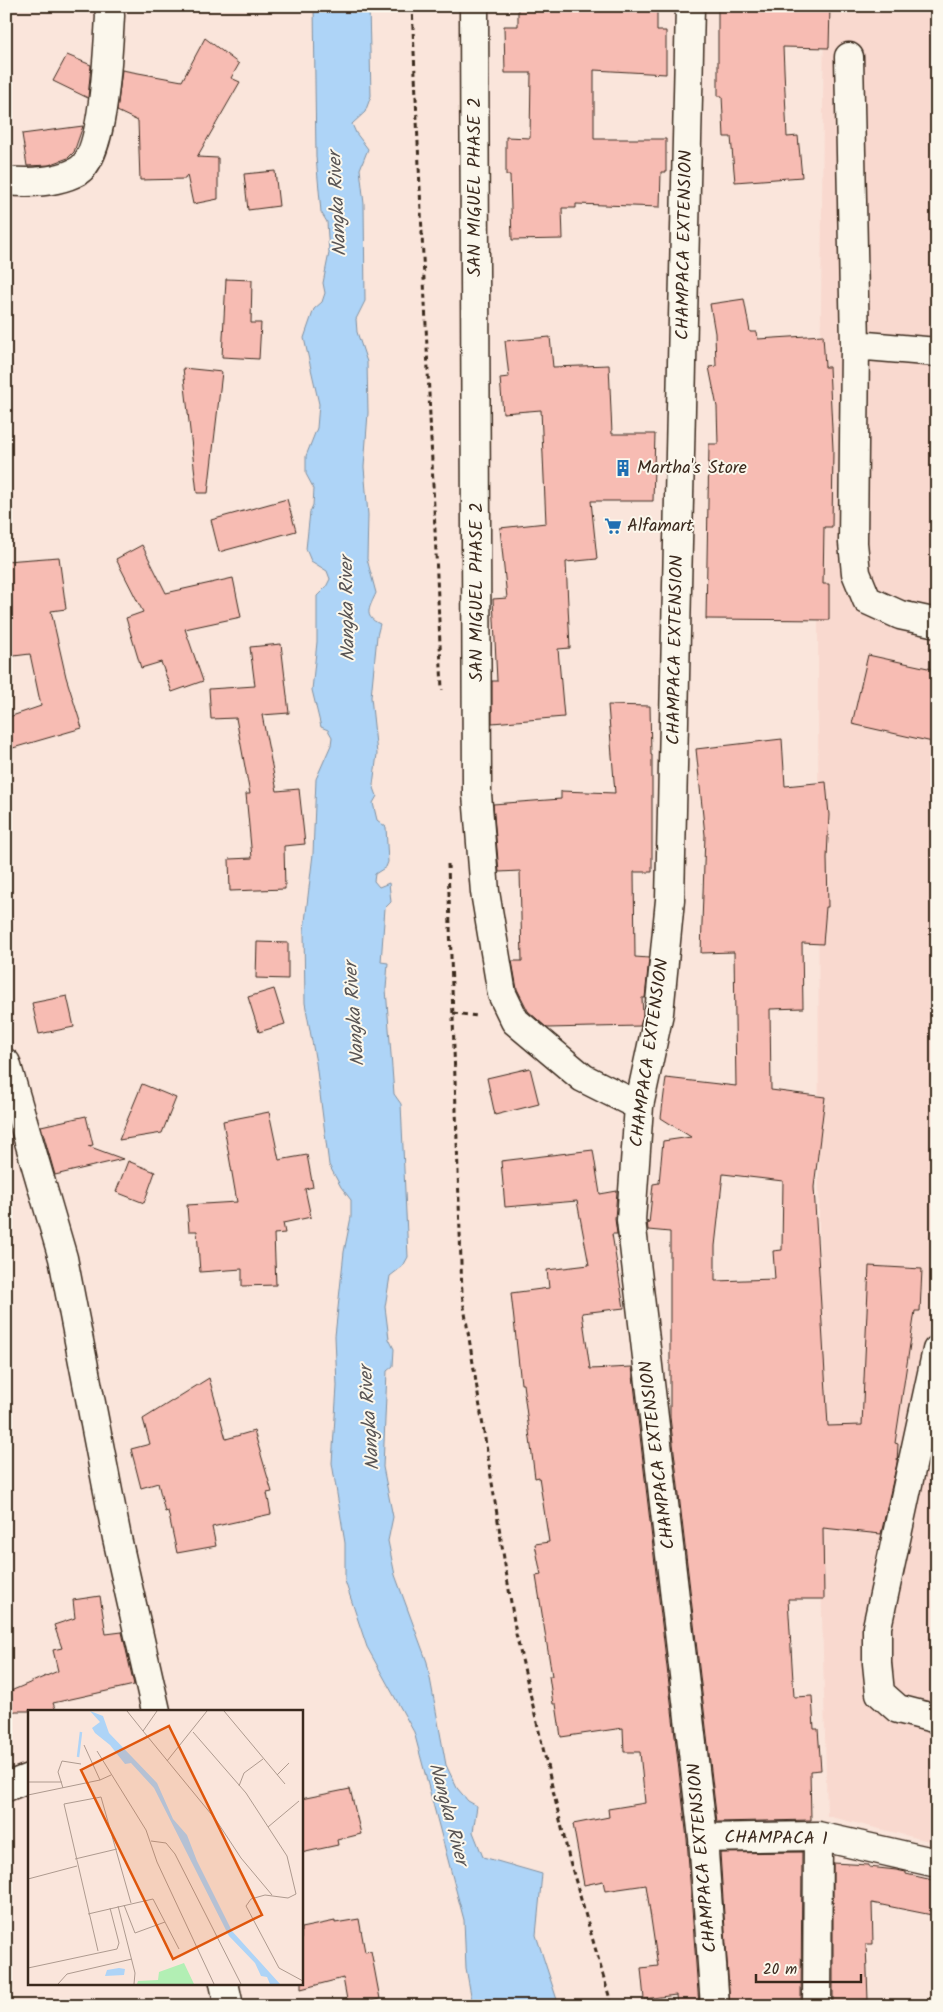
<svg xmlns="http://www.w3.org/2000/svg" width="943" height="2012" viewBox="0 0 943 2012" font-family="Kalam,sans-serif">
	<rect width="100%" height="100%" fill="#fae5db"/>
	<filter id="ink" filterUnits="userSpaceOnUse"><feTurbulence type="fractalNoise" baseFrequency=".02" numOctaves="2"/><feDisplacementMap in="SourceGraphic" scale="10" xChannelSelector="R" yChannelSelector="G"/><feConvolveMatrix kernelMatrix="1 2 1 2 8 2 1 2 1" color-interpolation-filters="sRGB"/></filter>
	<g filter="url(#ink)">
		<path fill="#f9d9cf" d="M824,6H937V1843L827,1816L820,1533L819,1294L818,613Z"/>
		<path fill="#aed4f7" stroke="#8090a0" d="M314,6H369L371,96L365,112L352,124L356,133L368,149L360,169L364,204L365,301L356,319L357,332L367,362L368,413L364,467L368,515L367,559L376,593C370,607 362,616 380,624L377,636L371,697L377,754L373,785L377,796L373,803L377,820L386,827L388,862L386,867L375,874L374,881L379,887L389,883L391,902L385,908L381,962L388,963L386,989L394,1094L401,1104L408,1257L403,1266L390,1276L385,1307L389,1339L394,1349L393,1366L387,1371L383,1467L393,1517L388,1541L395,1575L427,1662L446,1765L457,1788L468,1801L477,1806L473,1832L483,1857L542,1874L536,1935L559,2006H473L466,1968L464,1920L414,1732L367,1647L345,1581V1543L332,1463L337,1386L335,1336L344,1252L351,1217V1200L341,1187L329,1165L316,1063L305,1003L304,930L313,854L316,779L331,745L332,737L328,730L321,727L312,690L317,642V596L326,587L330,579L327,571L311,561L306,549L310,512L313,505L314,489L306,474V456L317,428L319,404L304,338L314,309L322,302L325,293L323,283L329,253L327,222L321,212L316,157Z"/>
		<path fill="#f7bcb3" stroke="#3b2a1e" fill-rule="evenodd" d="M518,6H657V31H666V74L594,70V139H666V172H661L660,207L576,204V208H562L563,239L512,240L510,175H506V137L530,138L531,73H505L504,26H518Z
			M718,6H830L829,48L783,47L787,137L798,136L802,177L735,182L731,137H724L722,96H718Z
			M205,38L239,64L231,78L240,82L197,157L218,158V199L193,204L187,175L185,179L140,180L138,121L117,111L122,70L182,81Z
			M67,55L91,65L88,98L53,81Z
			M83,126L74,152L68,158L49,165L27,166L22,134Z
			M275,171L279,206L248,210L244,174Z
			M226,279L252,280L251,323H261L259,359L222,357Z
			M744,299L750,332H757L758,339L823,335L825,367H829L833,449L832,527H824L823,584H829V620L706,619L709,444H718L717,407L709,367L716,366L715,333L710,304Z
			M550,337L553,367L609,365L612,434H655L653,501H591L597,559L566,562L570,648L558,649L564,717L492,723V681H497L493,599L507,598L500,528L546,523L541,410L503,413L500,378L509,377L505,341Z
			M183,368L222,372L208,493H197Z
			M287,499L296,531L219,552L211,520Z
			M142,545L166,593L233,578L241,617L185,629L203,681L172,692L161,662L141,668L126,618L143,612L116,559Z
			M59,557L66,609L51,611L66,677L82,728L6,750V718L41,706L30,654L6,657V599H9L6,561Z
			M281,644L289,713L262,715L277,791L299,789L305,844L284,846L285,889L230,891L229,859L252,858L246,794H250L236,718L211,719L209,689L255,686L250,647Z
			M868,655L937,670V743L852,724Z
			M608,705L650,706L651,755H652V872H634L635,957L649,958L645,998H642L643,1015L640,1026L547,1028L528,1011L517,989L512,961H522L520,871L499,872L493,804L561,799V791L615,793Z
			M782,739L785,786L826,782L829,815L827,858L828,907H826L823,944L802,943L803,1008L770,1009L771,1090L825,1097L814,1187L828,1426L862,1425L869,1266L922,1269L920,1311H915L895,1443L898,1444L897,1463L881,1534L823,1528L824,1599H788L794,1697L812,1696L814,1729H818L821,1770L810,1771L811,1820L717,1822L670,1417V1232L648,1230L647,1220L649,1224L653,1184L659,1183L663,1141L691,1137L661,1118L666,1078L736,1086L734,952L701,953L705,835L696,749ZM723,1174L783,1181L782,1250L773,1251L775,1279L715,1281V1246Z
			M257,942L288,943V979L256,978Z
			M274,989L285,1024L259,1032L248,997Z
			M67,996L74,1027L39,1034L32,1003Z
			M530,1068L539,1104L495,1115L487,1078Z
			M142,1084L176,1098L162,1133L119,1140Z
			M269,1112L279,1160L307,1155L313,1187L305,1189L311,1217L283,1223L285,1233L274,1234L276,1285L242,1286V1269L200,1272L197,1231H189L187,1205L237,1202L223,1121Z
			M86,1116L93,1145L88,1146L123,1159L55,1175L41,1126Z
			M593,1150L600,1194L617,1191L615,1219L617,1234H612L624,1308L582,1313L590,1369L632,1367L687,1839L699,2006H677L676,1995L644,1999L641,1968L658,1966L646,1885L605,1891L603,1881L584,1885L573,1824L609,1817L608,1809L645,1803L640,1752H624L623,1728L561,1737L556,1704H553L549,1676H552L536,1576L541,1575L535,1544L549,1542L539,1477L535,1478L523,1384H521L511,1293L549,1288L547,1270L589,1265L577,1201L505,1207L501,1161Z
			M128,1161L155,1172L144,1203L116,1192Z
			M209,1378L226,1439L254,1431L272,1492L267,1493L271,1514L212,1527L216,1546L177,1553L168,1511L165,1512L158,1483L141,1488L131,1449L150,1444L143,1419Z
			M100,1596L106,1634L122,1632L134,1685L53,1703L56,1711H16L6,1713V1693L58,1671L53,1650L62,1648L54,1625L75,1618L73,1600Z
			M350,1789L361,1834L337,1840L338,1845L301,1853V1799Z
			M802,1852L801,2006H730L720,1853Z
			M833,1863L869,1865V1867L896,1870L906,1872V1874L937,1881V1916L872,1903L873,1944H866L868,2000L833,2002Z
			M359,1919L365,1952L371,1951L380,1999L348,2005L343,1978L301,1989V1928L335,1921V1923Z"/>
		<g fill="none" stroke-linecap="round" stroke-linejoin="round">
			<g stroke="#3b2a1e" stroke-width="31">
				<path id="minor" d="M474,6L477,794L485,892L502,994L515,1021L583,1078L639,1106
					M690,6L670,900L659,1013L639,1106L631,1220L703,1838L715,2006
					M849,57L855,345L853,543L856,573L867,600L900,615L937,623
					M6,181C29,183 57,183 78,171C105,155 108,47 110,16L109,6
					M855,345L937,352
					M6,1063L63,1258L117,1538L156,1711
					M937,1350L877,1627V1663L880,1693L898,1709L937,1719
					M6,1787L29,1778
					M703,1838L818,1836L937,1863
					M224,1983L229,2006
					M817,2006L818,1836"/>
			</g>
			<path stroke="#3b2a1e" stroke-width="3" stroke-dasharray="5 4" stroke-linecap="butt" d="M412,6L442,690
				M448,864L462,1294L516,1634L569,1858L612,2006
				M453,1013L477,1016"/>
			<use href="#minor" stroke="#fbf7ec" stroke-width="28"/>
		</g>
	</g>
	<defs>
		<g id="building-bare" transform="scale(1.35)"><path d="M-4-6H4V6H1V3H-1V6H-4ZM-2.5-4.3h1.7v1.8h-1.7ZM.8-4.3h1.7v1.8H.8ZM-2.5-1h1.7V.8h-1.7ZM.8-1h1.7V.8H.8Z" fill="#1f6fb2" stroke="#fbf7ec" stroke-width="2.5" paint-order="stroke"/></g>
		<g id="supermarket-bare" transform="scale(1.35)"><path d="M-6-5.5h2.5l.6 2H6L4.5 2H-2.5L-4.4-4H-6ZM-1.5 3.2a1.3 1.3 0 1 0 .1 0ZM3 3.2a1.3 1.3 0 1 0 .1 0Z" fill="#1f6fb2" stroke="#fbf7ec" stroke-width="2.5" paint-order="stroke"/></g>
	</defs>
	<g fill-rule="evenodd">
		<use href="#building-bare" x="623" y="468"/>
		<use href="#supermarket-bare" x="613" y="526"/>
	</g>
	<g text-anchor="middle" dominant-baseline="central" stroke-width="4" stroke-linejoin="round" paint-order="stroke">
		<g font-size="18" fill="#3b2a1e" stroke="#fbf7ec">
			<text transform="translate(475 187) rotate(-90)">SAN MIGUEL PHASE 2</text>
			<text transform="translate(685 245) rotate(-89)">CHAMPACA EXTENSION</text>
			<text transform="translate(477 592) rotate(-90)">SAN MIGUEL PHASE 2</text>
			<text transform="translate(676 650) rotate(-89)">CHAMPACA EXTENSION</text>
			<text transform="translate(650 1053) rotate(-82)">CHAMPACA EXTENSION</text>
			<text transform="translate(658 1455) rotate(-97)">CHAMPACA EXTENSION</text>
			<text transform="translate(776 1839) rotate(1)">CHAMPACA 1</text>
			<text transform="translate(703 1858) rotate(-95)">CHAMPACA EXTENSION</text>
		</g>
		<g font-size="18" fill="#3b2a1e" stroke="#fbf7ec" text-anchor="start">
			<text x="637" y="468">Martha's Store</text>
			<text x="627" y="526">Alfamart</text>
		</g>
		<g font-size="19" font-style="italic" fill="#585454" stroke="#fbf7ec">
			<text transform="translate(338 204) rotate(-93)">Nangka River</text>
			<text transform="translate(348 609) rotate(-91)">Nangka River</text>
			<text transform="translate(355 1014) rotate(-94)">Nangka River</text>
			<text transform="translate(370 1418) rotate(-94)">Nangka River</text>
			<text transform="translate(448 1814) rotate(75)">Nangka River</text>
		</g>
	</g>
	<g transform="translate(28 1710)">
		<rect width="275" height="275" fill="#fae5db"/>
		<path d="M156,253L166,274H109L110,271L130,270L131,262Z" fill="#b2efb4"/>
		<path d="M62,1L75,6L81,23L129,73L145,109L159,125L169,151L204,221L252,274H242L239,267L233,266L227,253L201,226L126,78L103,53L97,54L82,35L67,23L64,18L72,12ZM91,258L97,259L96,265L77,266L79,260Z" fill="#aed4f7"/>
		<path fill="none" stroke="#aed4f7" stroke-width="2.5" d="M50,47L53,22"/>
		<path fill="none" stroke="#ae9a8f" stroke-width="1" d="M99,1L115,21L129,1M196,1L257,74M115,21L188,110L213,148L244,185M165,22L218,83L259,146L268,184L260,188L237,185L223,189L218,196L251,258L275,271M56,35L72,70M69,41L118,120L129,152L186,274M139,51L179,1M249,65L261,53M0,72H34M211,76L216,63L235,49M35,78L30,62L34,51L53,54M0,85L72,70L83,65M240,117L271,91M123,131L138,133L147,144L213,274M47,149L89,139M0,169L49,156M96,195L107,223L137,212M90,196L107,263L106,274M60,204L125,189L151,239M70,241L36,94L73,87L103,193M0,258L89,239L91,233L82,198M30,274L39,264L104,249"/>
		<path fill="#df570d" fill-opacity="0.15" stroke="#df570d" stroke-width="2.5" d="M141,16L234,205L145,249L53,60Z"/>
		<rect width="275" height="275" fill="none" stroke="#3b2a1e" stroke-width="2.5"/>
	</g>
	<rect width="943" height="2012" fill="none" stroke="#fbf7ec" stroke-width="25"/>
	<rect x="12" y="12" width="918" height="1987" fill="none" stroke="#3b2a1e" stroke-width="2" filter="url(#ink)"/>
	<path d="M756 1974v8h105v-8" fill="none" stroke="#3b2a1e" stroke-width="2.5"/>
	<text x="763" y="1974" font-size="15" fill="#3b2a1e" stroke="#fbf7ec" stroke-width="4" paint-order="stroke">20 m</text>
</svg>
